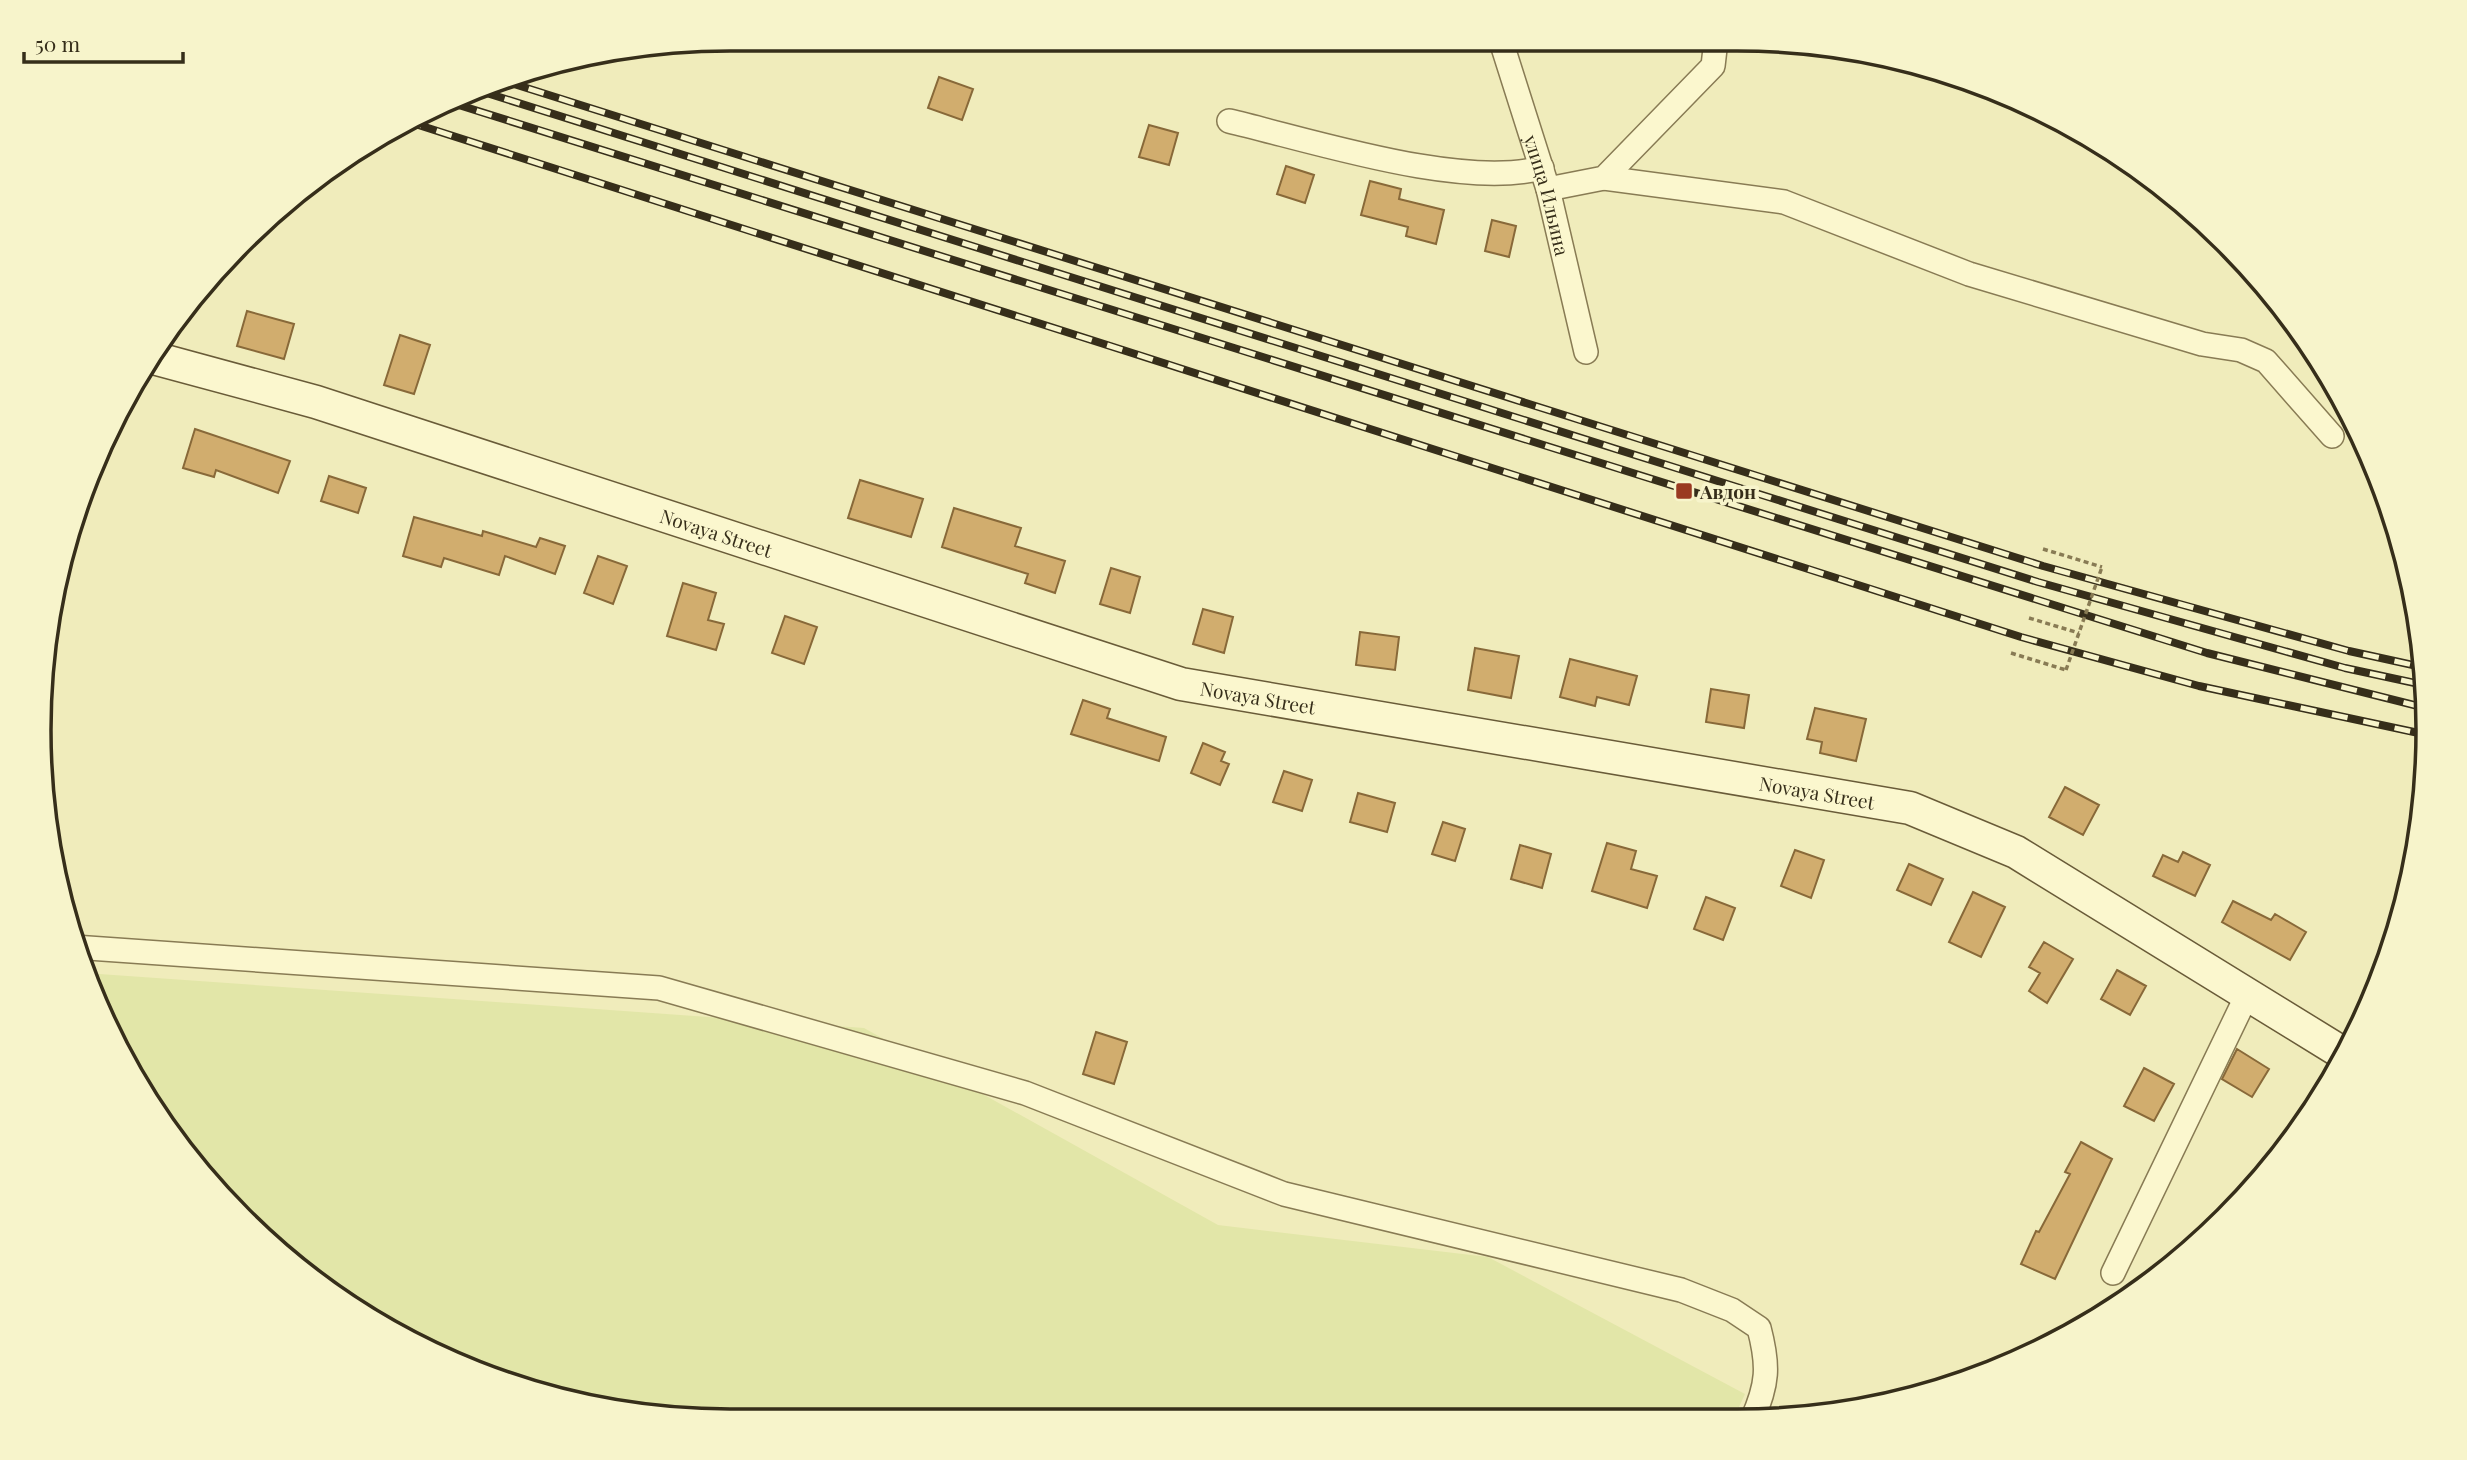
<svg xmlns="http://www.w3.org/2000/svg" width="2467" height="1460" viewBox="0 0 2467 1460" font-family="'Playfair Display',serif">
	<rect width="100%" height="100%" fill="#f0ecbb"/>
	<path fill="#e2e6a8" d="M85,973L864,1028L1218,1225L1488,1257L1745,1394L1733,1420H684L507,1385L345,1305L241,1219L181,1151L131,1075Z"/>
	<path fill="#d1ad6e" stroke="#886939" stroke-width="2" d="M939,77L973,89L962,120L928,108Z
		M1149,125L1178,133L1169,165L1139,157Z
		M1286,166L1314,175L1305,203L1277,194Z
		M1370,181L1401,189L1399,199L1444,210L1436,244L1406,236L1408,227L1361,215Z
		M1492,220L1516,226L1509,257L1485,251Z
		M247,311L294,324L284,359L237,346Z
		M400,335L430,345L414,394L384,385Z
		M195,429L290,461L278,493L216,470L214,477L183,468Z
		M329,476L366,488L358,513L321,501Z
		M860,480L923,499L911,537L848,518Z
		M954,508L1021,528L1015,546L1065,561L1055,593L1025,583L1028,574L942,547Z
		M414,517L482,536L483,531L536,547L540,538L565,546L555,574L505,556L499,575L444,558L441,567L403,556Z
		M598,556L627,566L613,604L584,593Z
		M1111,568L1140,577L1130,613L1100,604Z
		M683,583L716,593L708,620L724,624L716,650L667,636Z
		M1203,609L1233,617L1224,653L1193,644Z
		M785,616L817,627L804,664L772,653Z
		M1360,632L1399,637L1395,670L1356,665Z
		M1475,648L1519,656L1511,698L1468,690Z
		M1570,659L1637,676L1629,705L1597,697L1595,706L1560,697Z
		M1711,689L1749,695L1744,728L1706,722Z
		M1083,700L1110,709L1107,718L1166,737L1159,761L1071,734Z
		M1815,708L1866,719L1856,761L1820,753L1822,742L1807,739Z
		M1203,743L1225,752L1221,761L1229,764L1220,785L1191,773Z
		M1284,771L1312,780L1302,811L1273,802Z
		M2065,787L2099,805L2083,835L2049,817Z
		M1358,793L1395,803L1387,832L1350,822Z
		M1443,822L1465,829L1455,861L1432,854Z
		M1607,843L1636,851L1631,869L1657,876L1647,908L1592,891Z
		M1520,845L1551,854L1542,888L1511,879Z
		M1795,850L1824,860L1811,898L1781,886Z
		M2183,852L2210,865L2195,896L2153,876L2163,855L2178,862Z
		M1909,864L1943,879L1931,905L1897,890Z
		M1973,892L2005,907L1981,957L1949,942Z
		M1706,897L1735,908L1723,940L1694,929Z
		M2233,901L2271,920L2275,914L2306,932L2290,960L2222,922Z
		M2044,942L2073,959L2047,1003L2029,991L2040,973L2029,967Z
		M2117,970L2146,986L2130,1015L2101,999Z
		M1096,1032L1127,1042L1114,1084L1083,1074Z
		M2237,1049L2269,1069L2252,1097L2222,1079Z
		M2144,1068L2174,1084L2154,1121L2124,1106Z
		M2081,1142L2112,1159L2055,1279L2021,1264L2036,1231L2039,1232L2070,1174L2065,1172Z"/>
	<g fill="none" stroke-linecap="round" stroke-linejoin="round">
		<g stroke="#887b54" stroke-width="26">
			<g id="street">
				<path id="s1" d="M1501,41L1548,189L1586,352"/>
				<path d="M1229,121C1314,141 1460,189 1542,168"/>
				<path d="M1604,178L1784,202L1969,274L2202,344L2241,350L2266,361L2332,436"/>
				<path d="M1548,189L1604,178L1713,66L1716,40"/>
				<path d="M74,947L659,988L1025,1093L1284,1194L1681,1290L1732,1310L1759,1328C1769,1366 1768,1384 1752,1420"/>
				<path d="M2113,1273L2248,993"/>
			</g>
		</g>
		<g stroke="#695b38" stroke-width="35">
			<g id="secondary">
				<path id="s2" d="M150,357L316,402L1181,684L1910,808L2016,852L2344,1054"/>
			</g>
		</g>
		<path stroke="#887b54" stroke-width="3.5" stroke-dasharray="5 3.5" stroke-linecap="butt" d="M2043,549L2102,567
			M2029,618L2079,633
			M2011,653L2066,670"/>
		<use href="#street" stroke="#fbf7ce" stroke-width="23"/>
		<use href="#secondary" stroke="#fbf7ce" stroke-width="32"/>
		<g stroke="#362e1a" stroke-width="8">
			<path id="rail" d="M498,79L2043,566L2349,651L2422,667
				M474,89L2038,582L2345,668L2424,685
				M446,101L2207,653L2426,708
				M406,121L2021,637L2199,686L2428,735"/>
		</g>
		<use href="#rail" stroke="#f7f4cb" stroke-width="5" stroke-dasharray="16" stroke-linecap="butt"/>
		<path stroke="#887b54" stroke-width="3.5" stroke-dasharray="5 3.5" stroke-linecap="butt" d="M2066,670L2102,567"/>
	</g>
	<rect fill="#9a3a21" stroke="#f7f4cb" stroke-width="2.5" x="1675" y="482" width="18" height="18" rx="3.5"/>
	<g text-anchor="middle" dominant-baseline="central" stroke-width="7" stroke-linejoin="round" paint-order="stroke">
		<g font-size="19" fill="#362e1a" stroke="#f7f4cb">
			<text stroke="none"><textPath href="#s1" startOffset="161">улица Ильина</textPath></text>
			<text stroke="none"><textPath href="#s2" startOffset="593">Novaya Street</textPath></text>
			<text stroke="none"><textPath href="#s2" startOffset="1160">Novaya Street</textPath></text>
			<text stroke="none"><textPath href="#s2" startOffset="1727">Novaya Street</textPath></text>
		</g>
		<g font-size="19" font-weight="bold" fill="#362e1a" stroke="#f7f4cb" text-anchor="start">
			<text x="1700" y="491">Авдон</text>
		</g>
	</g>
	<path d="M0 0H2467V1460H0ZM730 51H1737A679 679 0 0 1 2416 730V730A679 679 0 0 1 1737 1409H730A679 679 0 0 1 51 730V730A679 679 0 0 1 730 51Z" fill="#f7f4cb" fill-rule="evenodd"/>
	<path fill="none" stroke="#362e1a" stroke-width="3.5" d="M730 51H1737A679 679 0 0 1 2416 730V730A679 679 0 0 1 1737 1409H730A679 679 0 0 1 51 730V730A679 679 0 0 1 730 51Z"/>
	<path d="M24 52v10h159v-10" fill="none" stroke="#362e1a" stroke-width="3.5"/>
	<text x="35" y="52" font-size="21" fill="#362e1a" stroke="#f7f4cb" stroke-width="5" paint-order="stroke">50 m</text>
</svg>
